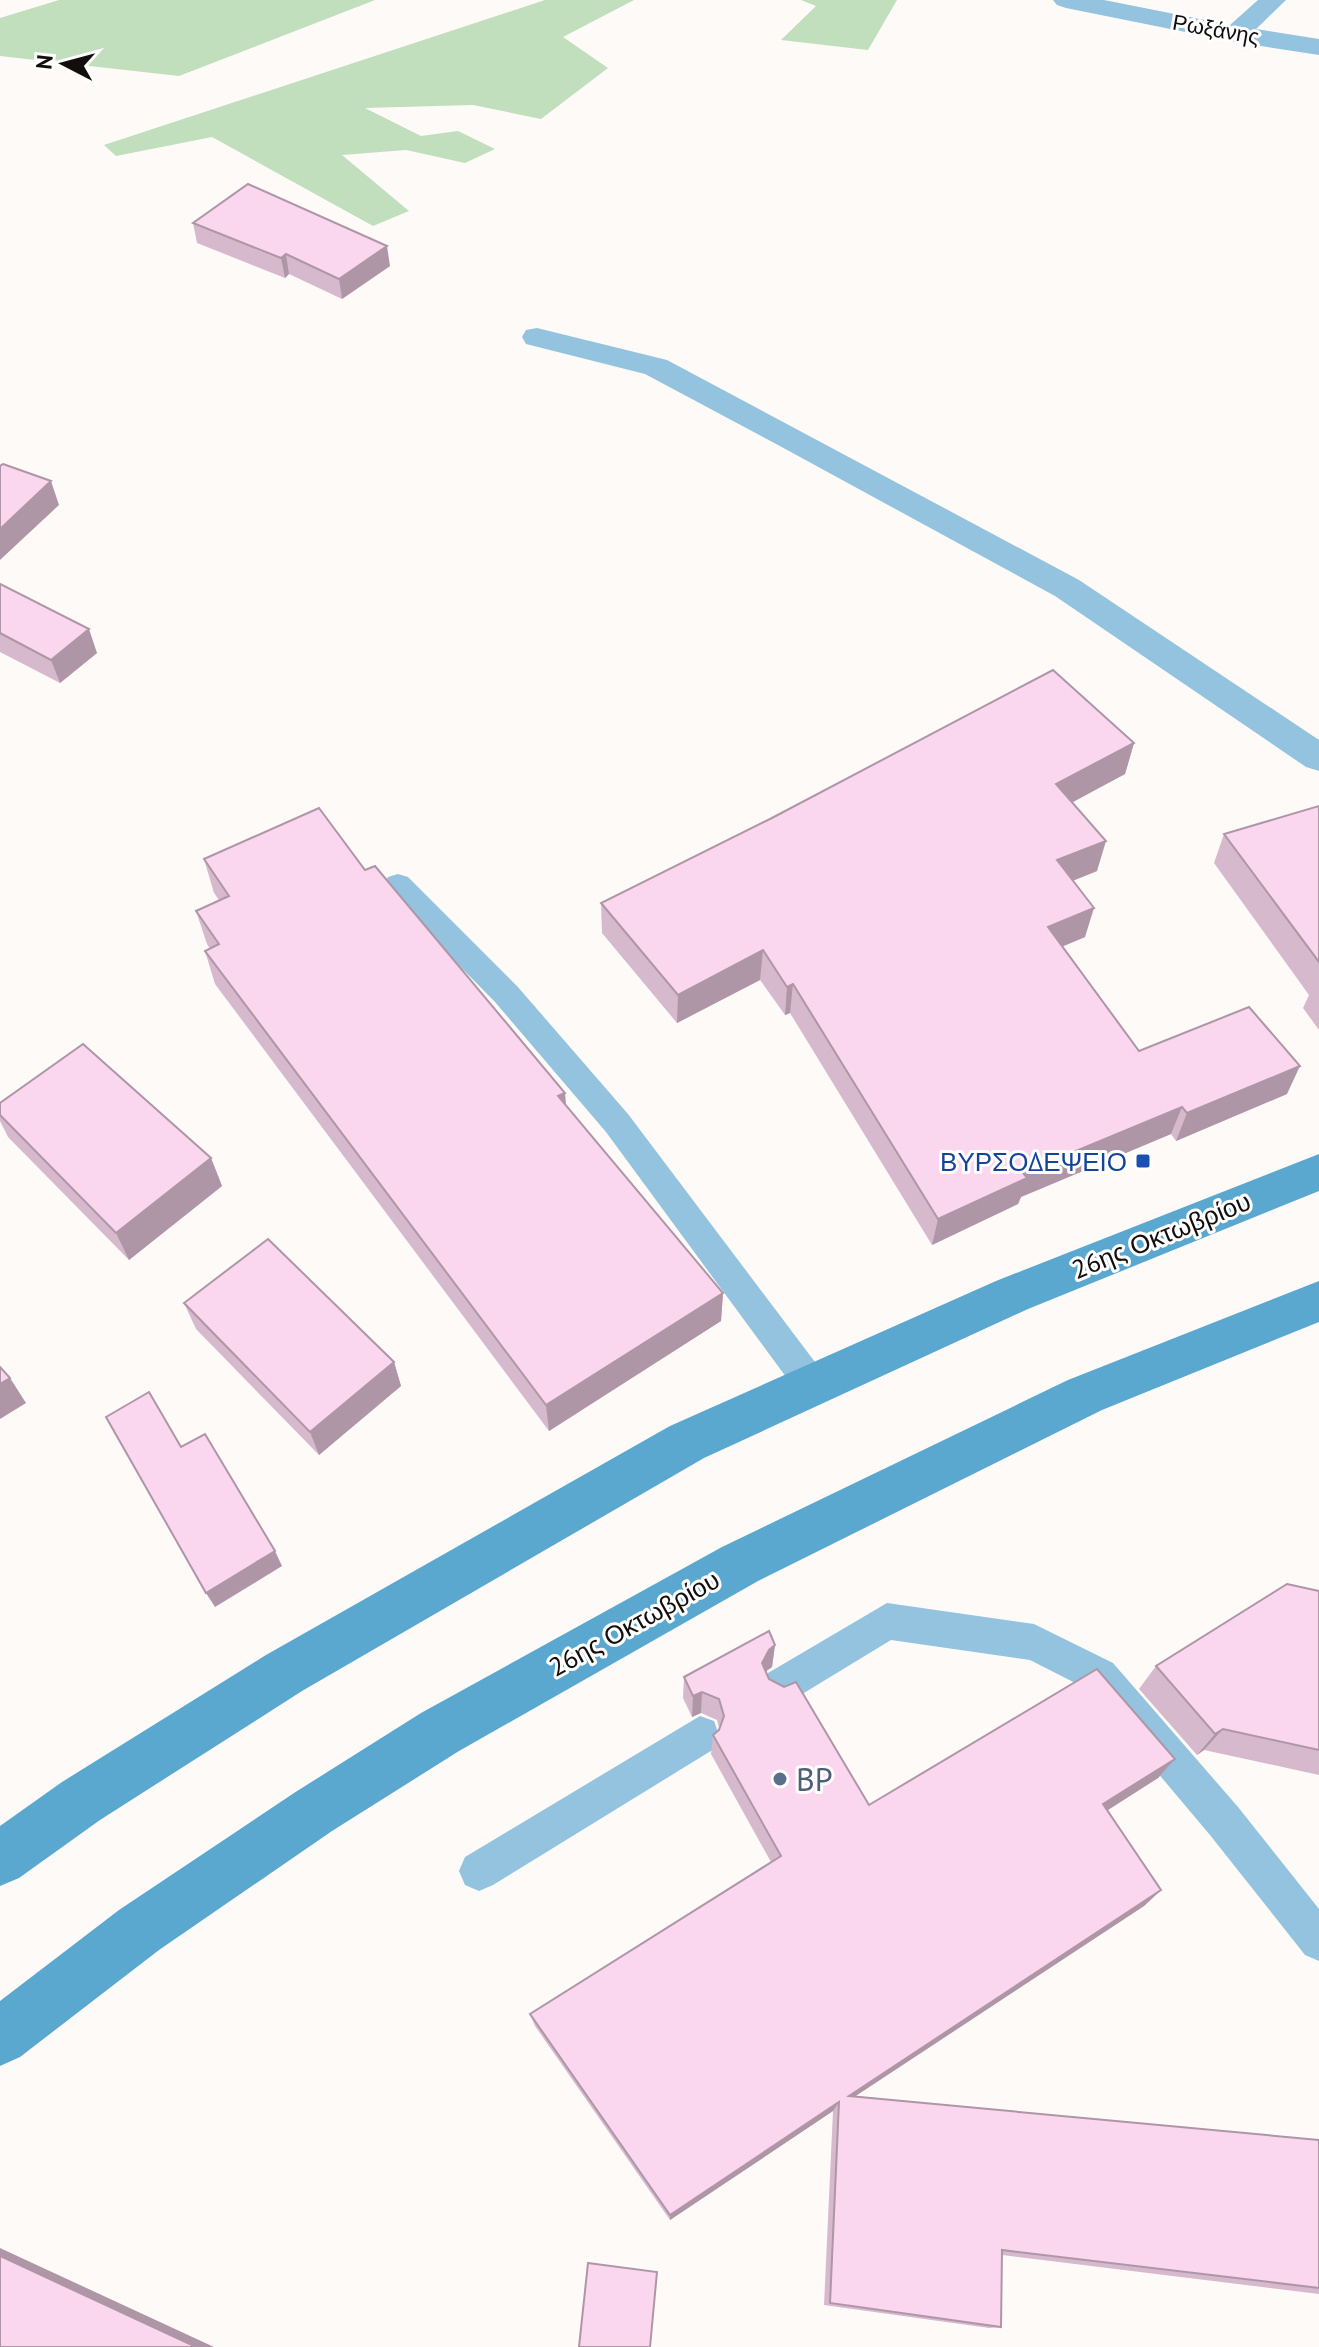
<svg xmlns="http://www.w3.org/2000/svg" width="1319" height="2347" viewBox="0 0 1319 2347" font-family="'PT Sans',sans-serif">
	<rect width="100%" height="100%" fill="#fefaf8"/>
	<path fill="#c1debd" d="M59,0H375L179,76L0,56V18Z
		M545,0H634L563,37L608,68L541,119L473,105L365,108L421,136L458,131L495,149L465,163L406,150L342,155L409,211L373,226L212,137L116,156L104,145Z
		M801,0H897L868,50L781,40L816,6Z"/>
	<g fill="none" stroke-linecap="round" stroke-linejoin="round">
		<path fill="#93c3de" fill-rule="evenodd" d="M398,874L408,877L517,986L628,1114L824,1374L829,1385L824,1396L812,1401L800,1396L606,1132L495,1002L388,893L384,885L388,877Z
			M887,1603L1034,1624L1113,1663L1238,1807L1319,1909V1961L1305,1955L1210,1835L1087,1689L1030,1660L891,1640L794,1699L781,1705L768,1699L762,1686L768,1673Z
			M700,1716L714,1721L719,1735L714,1749L493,1885L479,1891L465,1885L459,1871L465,1857Z"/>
		<path fill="#93c3de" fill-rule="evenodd" d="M1053,0H1104L1230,25L1258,0H1286L1256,29L1319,39V55L1235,42L1066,8L1057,5Z
			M537,328L667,360L1079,580L1319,740V771L1306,767L1055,596L778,445L645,374L526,344L522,337L526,330Z"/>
		<path fill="#5aa7cf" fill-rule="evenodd" d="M1319,1154V1191L1028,1309L704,1458L302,1691L100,1820L19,1878L0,1886V1826L62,1782L266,1655L670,1426L996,1281Z
			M1319,1281V1322L1102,1410L758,1581L459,1751L332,1831L159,1950L20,2057L0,2066V2001L119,1910L294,1793L421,1713L722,1547L1068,1380Z"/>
	</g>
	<path fill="#d7b9cd" d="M193,223L390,266L342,299L289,274L285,278L197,243Z
		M0,584L97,653L60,683L0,652Z
		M1134,743L1125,774L1072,802L1097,871L1073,881L1085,937L1063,946L1139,1051L1287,1094L1176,1141L1171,1134L1021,1197L1018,1204L932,1245L790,1013L785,1015L760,980L677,1023L602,933L601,903Z
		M1319,806V1030L1303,1008L1309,995L1214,863L1224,834Z
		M204,859L365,870L565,1093L566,1105L723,1293L721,1321L549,1431L215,984L205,951L210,949L207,944L196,911L219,900L214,893Z
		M0,1115L211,1158L222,1186L129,1260L8,1137L0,1121Z
		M184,1303L394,1362L401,1386L319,1455L196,1329Z
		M1319,1591V1775L1204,1750L1197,1755L1139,1689L1156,1666Z
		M775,1645L772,1667L766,1671L769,1679L869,1805L1175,1759L1158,1778L1108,1810L1161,1890L1144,1906L855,2096L1319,2140V2294L1002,2255L1001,2327L989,2328L824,2305L833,2111L670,2220L535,2026L530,2014L771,1862L711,1754L713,1735L719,1728L717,1720L701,1713L692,1717L683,1698L684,1677Z"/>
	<path fill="#af96a7" d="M387,246L390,266L342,299L339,279Z
		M286,254L289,274L285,278L281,258Z
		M51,481L59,505L0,560V529Z
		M89,629L97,653L60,683L51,660Z
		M1134,743L1125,774L1049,815L1056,784Z
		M1106,841L1097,871L1049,890L1057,860Z
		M1094,908L1085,937L1040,956L1048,927Z
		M763,950L760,980L677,1023L678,995Z
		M793,984L790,1013L785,1015L787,987Z
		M1300,1066L1287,1094L1176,1141L1187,1113Z
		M565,1093L567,1124L558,1096Z
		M1182,1107L1171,1134L1021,1197L1018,1204L932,1245L938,1219L1023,1173Z
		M211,1158L222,1186L129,1260L116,1233Z
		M723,1293L721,1321L549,1431L546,1405Z
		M394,1362L401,1386L319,1455L310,1432Z
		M10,1378L26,1403L0,1419V1384Z
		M275,1551L282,1566L215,1607L206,1593Z
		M775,1645L772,1667L765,1672L762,1663L769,1650Z
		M702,1692L701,1713L692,1717L693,1696Z
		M1223,1729L1204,1750L1197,1755L1215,1734Z
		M1175,1759L1158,1778L1089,1822L1103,1804Z
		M1161,1890L1144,1906L842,2105L849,2096Z
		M839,2102L833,2111L670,2220V2215Z
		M0,2248L214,2347H196L0,2256Z"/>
	<path fill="#fad7ee" stroke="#af96a7" stroke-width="2" d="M248,184L387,246L339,279L286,254L281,258L193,223Z
		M3,464L51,481L0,529V466Z
		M0,584L89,629L51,660L0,633Z
		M1053,670L1134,743L1056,784L1106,841L1057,860L1094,908L1048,927L1139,1051L1249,1007L1300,1066L1187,1113L1182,1107L1023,1173L1027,1178L938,1219L793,984L787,987L763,950L678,995L601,903L770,819Z
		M1319,806V962L1224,834Z
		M319,808L365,870L375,866L565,1093L558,1096L723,1293L546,1405L205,951L219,944L196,911L229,896L204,859Z
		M83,1044L211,1158L116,1233L0,1115V1103Z
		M268,1239L394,1362L310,1432L184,1303Z
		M0,1367L10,1378L0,1384Z
		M149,1392L181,1447L205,1434L275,1551L206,1593L106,1417Z
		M1287,1584L1319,1591V1750L1223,1729L1215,1734L1156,1666Z
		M769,1631L775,1645L769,1650L762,1663L769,1679L784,1687L796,1682L869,1805L1097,1669L1175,1759L1103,1804L1161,1890L849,2096L1319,2140V2288L1002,2250L1001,2327L830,2303L839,2102L670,2215L530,2014L781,1856L713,1735L719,1730L724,1716L719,1699L702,1692L693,1696L684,1677Z
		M0,2256L196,2347H0Z
		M588,2263L657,2272L650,2347H579Z"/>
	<rect fill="#1a4fb4" stroke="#fff" stroke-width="3" x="1135" y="1153" width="16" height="16" rx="4"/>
	<circle fill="#5c6f8a" stroke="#fff" stroke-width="3" cx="780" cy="1779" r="8"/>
	<g text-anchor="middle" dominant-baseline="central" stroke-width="6" stroke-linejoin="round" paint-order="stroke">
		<g font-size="22" fill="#120e0d" stroke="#fff">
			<text transform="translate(1216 29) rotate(10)">Ρωξάνης</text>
		</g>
		<g font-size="26" fill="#164399" stroke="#fff" text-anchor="end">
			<text x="1127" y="1161">ΒΥΡΣΟΔΕΨΕΙΟ</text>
		</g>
		<g font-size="26" fill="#120e0d" stroke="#fff">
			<text transform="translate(1161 1235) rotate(-22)">26ης Οκτωβρίου</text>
			<text transform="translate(634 1623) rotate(-29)">26ης Οκτωβρίου</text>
		</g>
		<g font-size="32" fill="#4e5e75" stroke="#fff" text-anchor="start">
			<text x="796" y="1779">BP</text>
		</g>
	</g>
	<g transform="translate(64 64) rotate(276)" stroke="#ffffff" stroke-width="6" paint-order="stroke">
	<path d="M0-6L14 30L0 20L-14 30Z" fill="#120e0d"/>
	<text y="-12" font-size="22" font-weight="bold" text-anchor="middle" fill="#120e0d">N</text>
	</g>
</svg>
